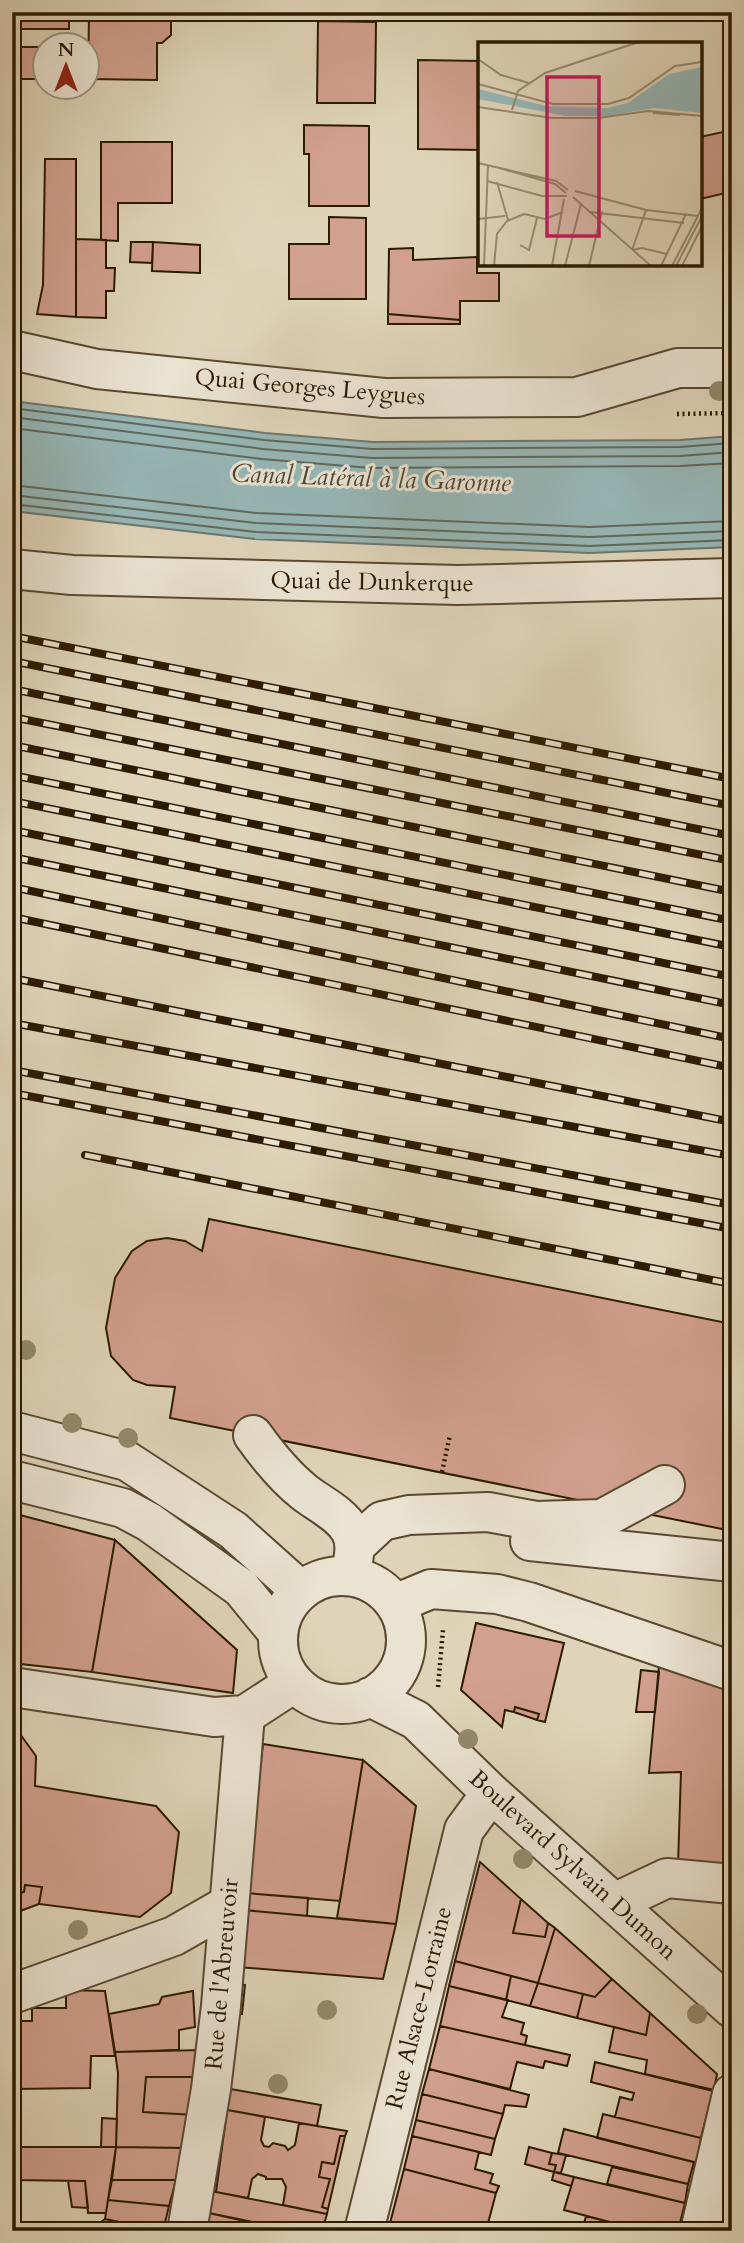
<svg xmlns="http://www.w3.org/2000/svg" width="744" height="2243" viewBox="0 0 744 2243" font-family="Cardo,serif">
	<rect width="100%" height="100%" fill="#dfd4b9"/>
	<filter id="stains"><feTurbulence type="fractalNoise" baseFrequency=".00286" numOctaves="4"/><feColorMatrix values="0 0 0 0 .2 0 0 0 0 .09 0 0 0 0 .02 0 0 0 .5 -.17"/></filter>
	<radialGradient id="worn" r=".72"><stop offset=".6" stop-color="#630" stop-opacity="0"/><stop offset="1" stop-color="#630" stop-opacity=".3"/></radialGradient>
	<path fill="#96b7b7" stroke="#6c786f" stroke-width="2" d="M12,401L265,433L373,442L680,440L732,436V547L589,553L255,539L12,511Z"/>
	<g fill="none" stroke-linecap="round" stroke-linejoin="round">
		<path stroke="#61685c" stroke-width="2" d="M12,408L264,440L372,449L680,447L732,443
			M12,417L263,449L372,458L680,456L732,452
			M12,428L262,459L371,468L680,466L732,463
			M12,485L257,513L589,527L732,521
			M12,495L256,523L589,537L732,531
			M12,504L256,532L589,546L732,540"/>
	</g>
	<path fill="#d2a08f" stroke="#2c1a02" stroke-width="2" d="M12,12H69V29H12Z
		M89,14L171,15V35L162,43H157V80L88,79Z
		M318,21L376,22L375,103H317Z
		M12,47H46V79H12Z
		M418,60L480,61V150L418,149Z
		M304,125L369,126V206H309V154H304Z
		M732,130L730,192L700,199V137Z
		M101,142H172V203H118V241L101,240Z
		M45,159H76V317L37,314L43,285Z
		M329,217L366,218V299H289V244H329Z
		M76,239L106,240V268H115L114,291H106V318L76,317Z
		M131,242H153L152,263L130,262Z
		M153,242L200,245V273L152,271Z
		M413,248V260L477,257V273H499V301H460V320L388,314L389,249Z
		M388,314L460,320V324H388Z
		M209,1219L732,1324V1531L170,1418L175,1387L147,1385L133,1380L111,1356L106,1328L115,1278L132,1251L147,1241L167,1238L185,1241L202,1251Z
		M16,1514L115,1540L92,1672L12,1663V1534Z
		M115,1540L237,1650L233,1693L92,1672Z
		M476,1623L564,1643L545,1722L537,1720L539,1714L515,1707L514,1712L505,1710L502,1727L461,1690Z
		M659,1666L732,1689V1867L678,1865L681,1772L649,1773Z
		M641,1670L659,1672L655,1712H636Z
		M515,1707L539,1714L537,1720L514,1712Z
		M12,1723L36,1756L35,1786L156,1806L179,1832L171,1893L140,1917L39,1904L42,1887L25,1885L24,1892L12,1895Z
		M263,1744L363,1760L340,1901L246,1893Z
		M363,1760L416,1806L396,1924L337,1918Z
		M480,1862L521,1899L513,1933L545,1937L548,1923L555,1928L538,1983L455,1961Z
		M25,1885L42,1887L39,1904L12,1914V1895L24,1892Z
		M246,1893L308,1898L307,1916L244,1910Z
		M521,1899L548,1923L545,1937L513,1933Z
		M244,1910L396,1924L383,1979L238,1967Z
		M555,1928L612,1979L595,1997L538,1983Z
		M455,1961L511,1976L506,2000L449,1986Z
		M511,1976L538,1983L530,2006L506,2000Z
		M612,1979L650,2013L646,2035L577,2018L583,1994L595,1997Z
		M237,1983L245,1985L242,2014H234Z
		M538,1983L583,1994L577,2018L530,2006Z
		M449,1986L508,2000L502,2017L524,2023L521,2034L527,2036L525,2045L440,2026Z
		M66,1990L105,1991L115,2056H91L90,2088L12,2089V2021H32V2008H66Z
		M193,1991L195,2027L179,2030V2050L115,2052L109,2014L159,2004L162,1997Z
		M650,2013L717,2074L714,2090L645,2074L647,2060L609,2052L614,2027L646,2035Z
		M440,2026L525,2045L570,2055L567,2066L545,2061L543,2068L517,2062L510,2089L429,2069Z
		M203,2050L200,2077H146L143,2112L195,2115L191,2148L116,2147L118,2073L115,2052Z
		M595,2062L713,2091L701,2138L615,2117L620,2097L632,2100L634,2093L591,2082Z
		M429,2069L529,2095L526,2107L505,2105L503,2114L422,2094Z
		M146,2077H200L195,2115L143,2112Z
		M225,2088L321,2105L317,2126L222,2109Z
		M422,2094L503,2114L495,2139L416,2120Z
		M222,2109L227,2110L216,2192L211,2191Z
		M227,2110L265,2117L261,2140L264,2146L269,2147L273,2143L285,2146L288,2150L295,2145L299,2123L347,2131L345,2136H340L334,2164L322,2162L319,2177L330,2179L322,2207L328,2209L327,2214L283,2205L286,2187L282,2179H266V2177L258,2174L252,2179L248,2198L216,2192Z
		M603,2114L701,2138L697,2163L597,2138Z
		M102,2118L117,2119L116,2147H101Z
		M416,2120L495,2139L491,2155L412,2136Z
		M564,2129L694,2162L688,2184L558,2153Z
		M340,2136H345L328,2209L322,2207L330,2179L319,2177L322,2162L334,2164Z
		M412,2136L479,2152L475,2169L493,2174L490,2183L499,2186L496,2193L404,2169Z
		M13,2147H116L106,2213H88L85,2181L13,2180Z
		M116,2147L184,2148L176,2180H112Z
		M529,2147L552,2153L549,2164L556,2165L554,2172L525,2164Z
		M552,2153L566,2155L561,2173L554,2172L556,2165L549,2164Z
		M612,2167L688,2184L685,2203L607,2184Z
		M404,2169L496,2193L486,2231H401L389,2227Z
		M554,2172L574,2177L571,2186L552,2180Z
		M574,2177L685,2203L678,2231H644L564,2210Z
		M112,2180H176L169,2206L108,2200Z
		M68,2181H85L88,2208L72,2207Z
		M211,2191L327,2214L322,2231H291L204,2212Z
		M108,2200L169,2206L163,2231L105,2219Z
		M722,2201L732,2204V2231H713Z
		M204,2212L248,2221L246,2231H198Z
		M586,2216L644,2231H582Z
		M105,2219L159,2231H89Z
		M248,2221L285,2229V2231H246Z"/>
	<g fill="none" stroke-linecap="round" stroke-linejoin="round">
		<g stroke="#594830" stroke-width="42">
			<path id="minor" d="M12,350L97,369L384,398L577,397L678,368H732
				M12,569L72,575L458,585L732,578
				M12,1431L127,1461L233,1530L301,1591
				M253,1435C268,1456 283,1475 304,1492C319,1504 340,1513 350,1530C357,1543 354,1555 352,1568
				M12,1480L123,1508L149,1522L241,1588L278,1633
				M530,1541L732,1562
				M355,1546L382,1521L409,1515L488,1512L536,1521L602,1519L665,1485
				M278 1640a64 64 0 1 1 128 0a64 64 0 1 1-128 0Z
				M395,1604L431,1589L497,1594L529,1602L732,1671
				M12,1687L214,1717L245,1715L294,1683
				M370,1697L416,1720L491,1793L732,2008
				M614,1903L667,1878L732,1884
				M12,1994L174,1936L228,1905
				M187,2231L211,2089L221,2006L245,1715
				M364,2231L464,1830L491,1793
				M700,2231L732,2094"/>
		</g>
		<path stroke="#2c1a02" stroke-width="4.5" stroke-dasharray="2 3.5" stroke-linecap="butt" d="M677,414L732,413
			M442,1472L450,1435
			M438,1687L443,1630"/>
		<use href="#minor" stroke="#eae3d2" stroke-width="38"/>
		<g stroke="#2c1a02" stroke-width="8">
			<path id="rail" d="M12,636L732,779
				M12,661L732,806
				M12,689L732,836
				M12,717L732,861
				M12,745L732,892
				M12,775L732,921
				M12,801L732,947
				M12,830L732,977
				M12,857L732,1005
				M12,887L732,1039
				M12,917L732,1068
				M12,978L732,1122
				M12,1023L732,1156
				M12,1070L732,1205
				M12,1093L732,1229
				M85,1155L732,1284"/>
		</g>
		<use href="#rail" stroke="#eae3d2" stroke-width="5" stroke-dasharray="16" stroke-linecap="butt"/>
	</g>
	<g fill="#92896c">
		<circle cx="719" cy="391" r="10"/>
		<circle cx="26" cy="1350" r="10"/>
		<circle cx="72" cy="1423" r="10"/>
		<circle cx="128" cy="1438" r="10"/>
		<circle cx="468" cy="1739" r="10"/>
		<circle cx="523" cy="1859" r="10"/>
		<circle cx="78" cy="1930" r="10"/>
		<circle cx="327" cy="2010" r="10"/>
		<circle cx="697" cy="2014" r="10"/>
		<circle cx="278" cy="2084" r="10"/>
	</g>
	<g text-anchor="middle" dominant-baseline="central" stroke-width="6" stroke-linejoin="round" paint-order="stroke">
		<g font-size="24" fill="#2c1a02" stroke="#eae3d2">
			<text transform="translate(310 387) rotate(5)">Quai Georges Leygues</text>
			<text transform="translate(372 582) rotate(1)">Quai de Dunkerque</text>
			<text transform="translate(573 1865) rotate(42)">Boulevard Sylvain Dumon</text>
			<text transform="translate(222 1974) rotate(-85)">Rue de l'Abreuvoir</text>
			<text transform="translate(419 2008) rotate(-76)">Rue Alsace-Lorraine</text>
		</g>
		<g font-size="26" font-style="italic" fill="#4c4938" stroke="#eae3d2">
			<text transform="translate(371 478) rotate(2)">Canal Latéral à la Garonne</text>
		</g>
	</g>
	<g transform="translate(478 42)">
		<rect width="224" height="224" fill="#dfd4b9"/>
		<path d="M224,25V71L176,66L129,74H87L0,57V47L68,64L130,66L150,61L191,32Z" fill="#96b7b7"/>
		<path fill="none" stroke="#978a70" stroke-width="2" d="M0,17L23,33L51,41M0,42L75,62H130L151,56L197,24L224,20M0,65L74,76H120L170,69L224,74M34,68L40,49L67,31L161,0M175,71L202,73M0,121L78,139L90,148M21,126L77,142L88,151M9,139L64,154H89M19,140L30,178M97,149L168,168L220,174M95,155L173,224M112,170L206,181M0,177L27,174M42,203L51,208L59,176M154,208L168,168M154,208L164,206L189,212M6,224L10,123M16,224L19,192L29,179L46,172L67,177L85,170M74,224L86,157M87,224L103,162M111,224L124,169M183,224L208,172M194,224L224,166M198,224L224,174M204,224L224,184"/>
		<path fill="#c2185b" fill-opacity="0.15" stroke="#c2185b" stroke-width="3.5" d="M69,35H121V194H69Z"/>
		<rect width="224" height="224" fill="none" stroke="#2c1a02" stroke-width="3.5"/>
	</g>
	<rect width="744" height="2243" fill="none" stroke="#dfd4b9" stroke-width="42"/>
	<rect x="14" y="14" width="716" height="2215" fill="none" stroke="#2c1a02" stroke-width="3.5"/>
	<rect x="21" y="21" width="702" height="2201" fill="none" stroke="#2c1a02" stroke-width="2"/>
	<g transform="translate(66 66)"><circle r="33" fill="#eae3d2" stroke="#9e937f" stroke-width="2"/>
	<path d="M0-5L12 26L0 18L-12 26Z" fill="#8f2418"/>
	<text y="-10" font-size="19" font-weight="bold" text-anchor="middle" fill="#2c1a02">N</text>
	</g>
	<rect width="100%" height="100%" filter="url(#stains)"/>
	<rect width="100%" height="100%" fill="url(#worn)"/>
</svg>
